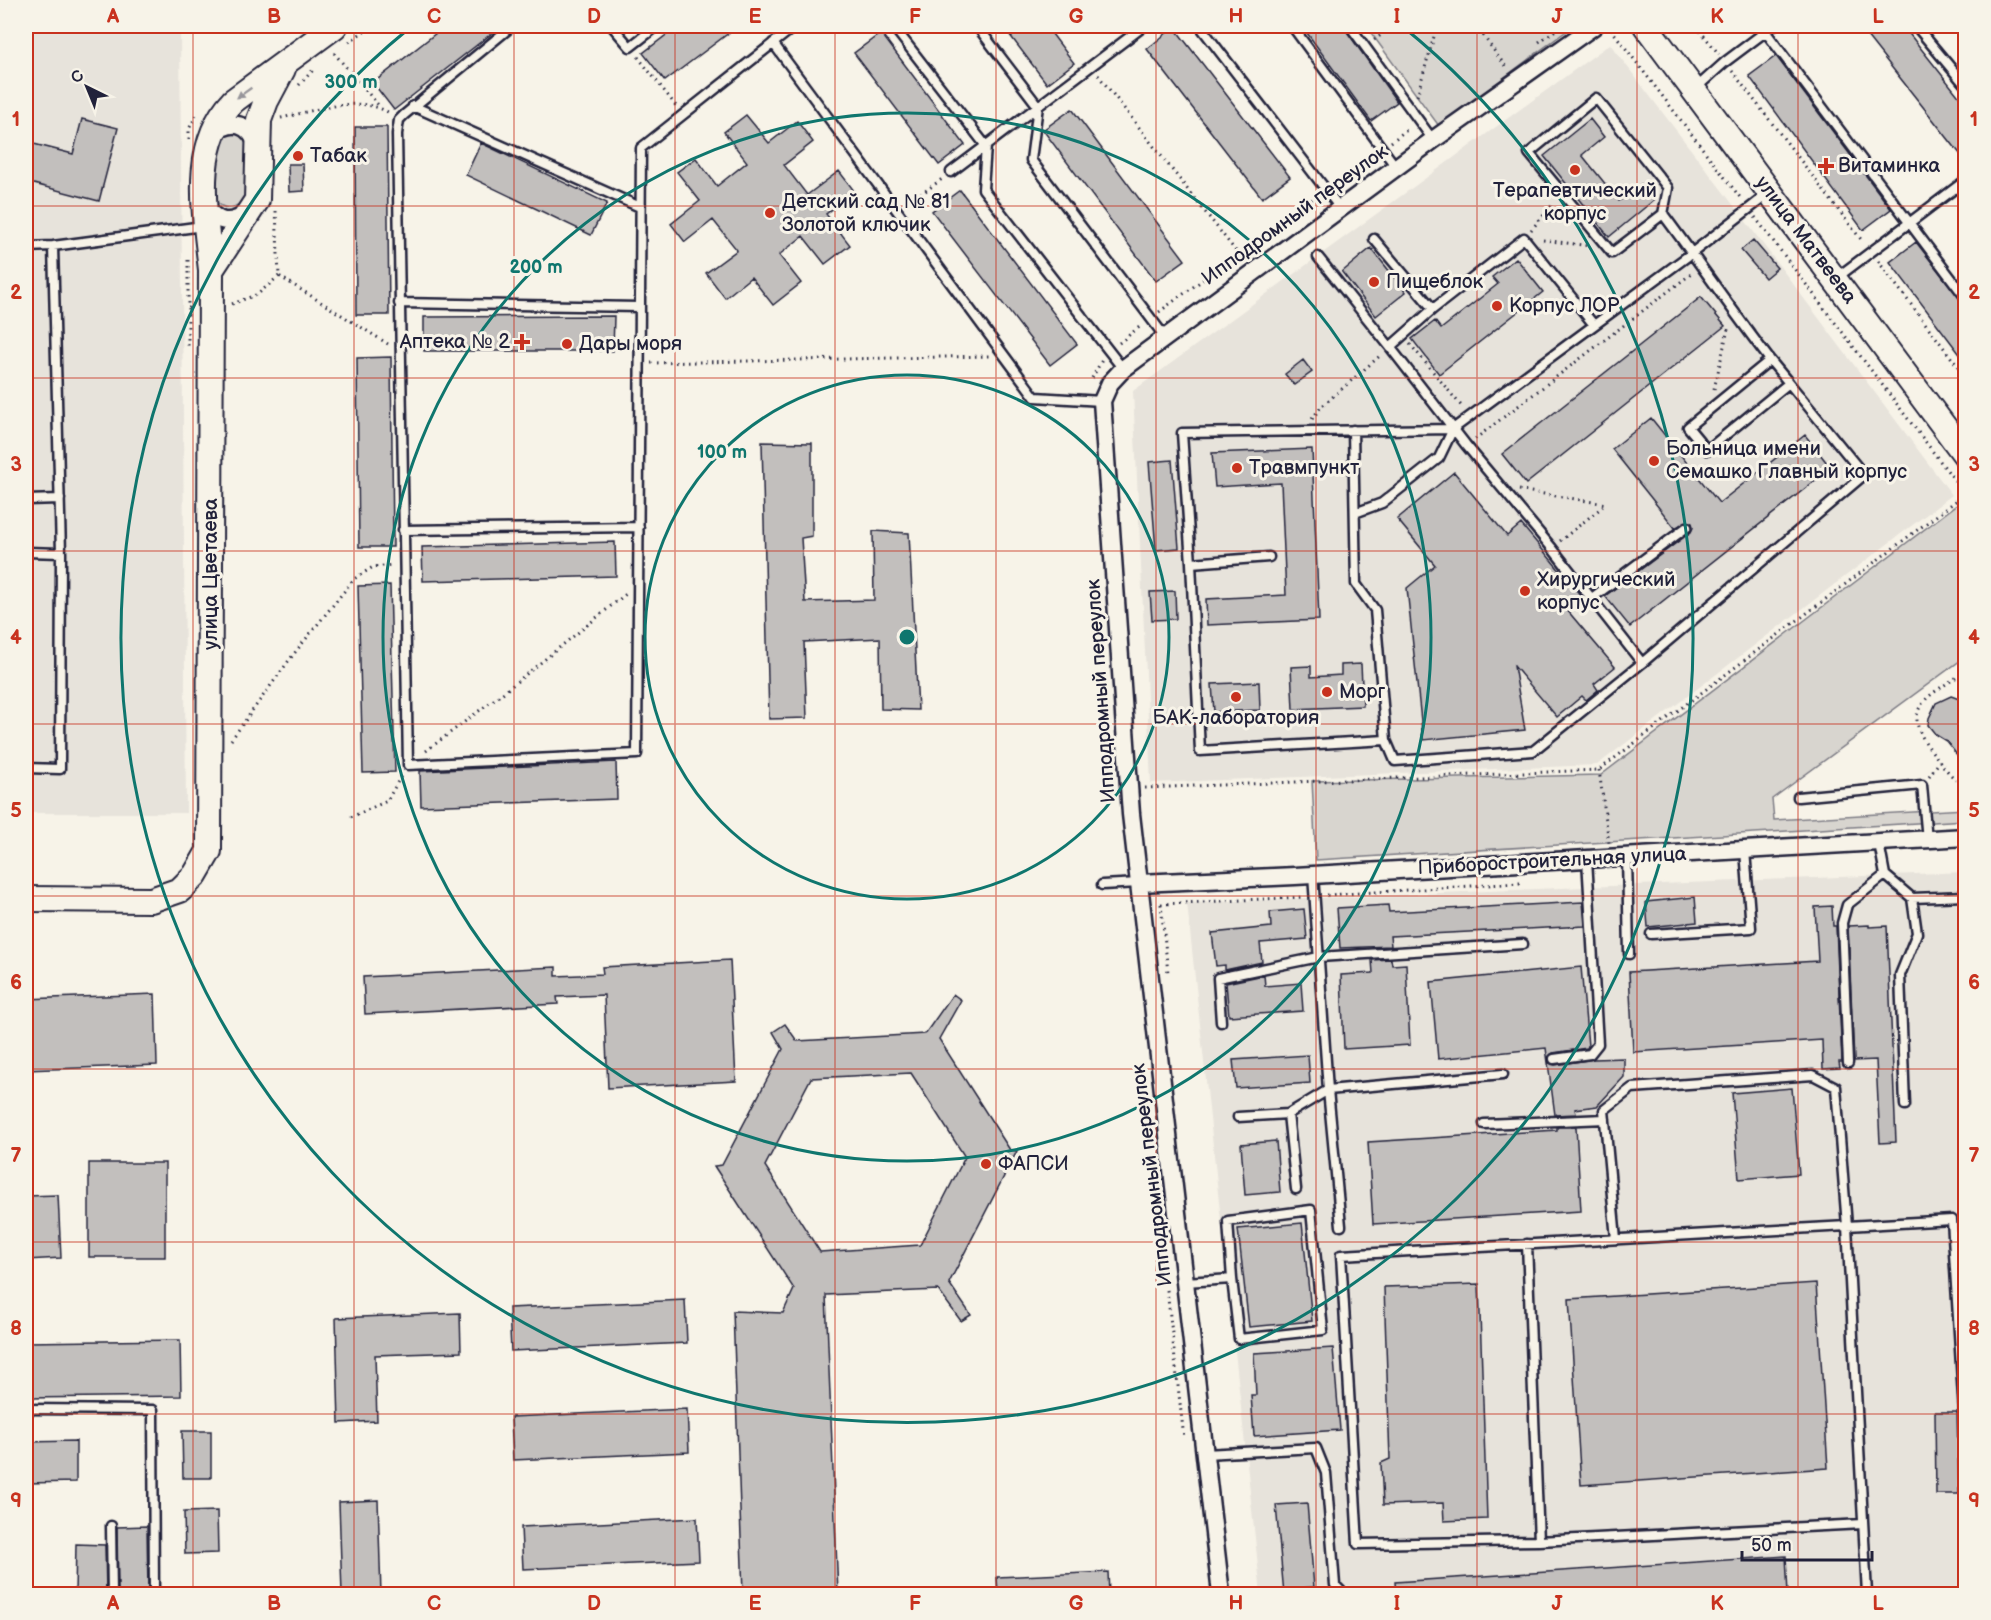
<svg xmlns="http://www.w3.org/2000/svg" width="1991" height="1620" viewBox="0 0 1991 1620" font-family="'Balsamiq Sans',sans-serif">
	<rect width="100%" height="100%" fill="#f7f3e8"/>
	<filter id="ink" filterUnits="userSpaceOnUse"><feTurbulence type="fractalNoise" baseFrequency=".0167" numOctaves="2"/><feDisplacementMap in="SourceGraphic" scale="12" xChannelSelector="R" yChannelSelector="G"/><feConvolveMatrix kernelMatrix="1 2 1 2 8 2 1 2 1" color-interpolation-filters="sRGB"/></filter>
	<g filter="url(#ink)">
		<path fill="#e7e3db" d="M26,26H180L186,813H26Z
			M1610,44L1741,215L1952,495L1597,765L1151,783L1133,391Z
			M1965,872V1594H1261L1187,903Z"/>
		<path fill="#d8d5cf" stroke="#7d7c85" stroke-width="1.5" d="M1366,26H1573L1439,126Z
			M231,134L242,135L247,140L250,193C240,205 228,216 215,200L216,150L223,136Z
			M1963,500L1965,503V657L1772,799L1774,820L1965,809V820L1316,860L1312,781L1601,775Z"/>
		<path fill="#c2bfbd" stroke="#22223b" stroke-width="1.5" fill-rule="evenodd" d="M445,26H501L394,110L373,83Z
			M678,26H738L665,81L643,53Z
			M1003,26H1046L1074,63L1047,84Z
			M1302,26H1343L1397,102L1371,121Z
			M1859,26H1903L1965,104V160Z
			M1174,27L1290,177L1262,198L1147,49Z
			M881,33L965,145L939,165L854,53Z
			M1776,56L1891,209L1863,230L1749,76Z
			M1072,109L1185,260L1156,281L1043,130Z
			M746,115L769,143L797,121L813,142L784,165L807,195L839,171L855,192L826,214L850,245L825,264L803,236L779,255L801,283L773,305L751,277L725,298L706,273L737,250L713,220L685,242L671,224L700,201L677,172L696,158L717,186L747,162L724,132Z
			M82,119L118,128L99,201L26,182V142L73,154Z
			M1590,119L1604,137L1582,155L1619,201L1641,184L1654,200L1609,237L1544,156Z
			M355,127H387L389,315H356Z
			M481,143L607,203L591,235L466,175Z
			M288,164H303L304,191L289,192Z
			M960,190L1077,344L1050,365L932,211Z
			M1753,240L1777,268L1765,278L1741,250Z
			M1916,242L1965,305V361L1890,262Z
			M1371,248L1406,292L1376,316L1342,272Z
			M1516,258L1543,292L1439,374L1412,339L1435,321L1441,329L1498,284L1492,277Z
			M1701,297L1725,326L1526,484L1502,454Z
			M614,316L613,351H424V317Z
			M391,357L393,547H359L357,358Z
			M1303,360L1312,372L1294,385L1285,374Z
			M1651,418L1719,503L1805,435L1831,468L1630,627L1605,596L1691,532L1693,527L1692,523L1687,521L1675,528L1612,449Z
			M762,442L812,443V536L801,538L805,602L874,600L873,531L909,533L918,710L881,709L880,638L804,642L807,718L769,719Z
			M1312,449L1319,620L1207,625L1206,599L1286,595L1281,483L1215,487L1212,453Z
			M1172,460L1179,548L1156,550L1149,462Z
			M1454,472L1507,536L1521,524L1582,597L1567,610L1615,667L1594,684L1598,690L1586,700L1582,696L1557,717L1514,666L1525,730L1423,740L1407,588L1435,565L1397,519Z
			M615,542L616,576L423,581L422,547Z
			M390,585L395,772L363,773L358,586Z
			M1175,591L1176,619L1152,620L1150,592Z
			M1361,664L1363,706L1293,709L1291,667L1311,666V677L1341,675V665Z
			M1259,682L1260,710L1214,712L1212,684Z
			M1951,696L1959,699L1965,697V765L1946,741L1936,735L1928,725L1929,718L1936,703Z
			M616,762L617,799L421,806L420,771Z
			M1695,897L1697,922L1648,927L1646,902Z
			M1583,902L1585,926L1390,936L1391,946L1340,948L1337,908L1388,905L1389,912Z
			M1832,906L1833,926H1836L1842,1062H1839L1840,1068L1823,1069L1822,1040L1633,1052L1629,972L1818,961L1815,907Z
			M1304,909L1307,939L1260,943L1262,962L1225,970V965L1216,966L1212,933L1271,927L1270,912Z
			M1869,925V927L1887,926L1896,1142L1880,1143L1876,1060L1854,1061L1848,926Z
			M1391,959L1392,965L1406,964L1410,1045L1344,1049L1341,975L1373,973L1372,960Z
			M730,960L736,1081L608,1088L604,995L557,997L558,1004L365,1014L363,977L556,967V976L603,974L602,967Z
			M1581,967L1588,1046L1587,1048L1553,1053L1548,1059L1549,1063L1555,1065L1594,1059L1624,1058V1077L1597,1106L1575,1109L1576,1114L1555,1115L1546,1048L1438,1059L1431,982Z
			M1264,975L1265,986L1301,983L1303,1011L1229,1016L1226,983Z
			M155,994L157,1065L26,1070V999Z
			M953,994L961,1000L939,1039L1010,1150L1017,1151L949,1283L971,1315L961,1321L938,1290L826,1295L838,1594H743L733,1311L783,1313L794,1289L714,1166L722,1165L783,1049L773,1032L785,1024L797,1041L925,1034ZM911,1073L965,1157L920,1245L820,1252L765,1166L811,1078Z
			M1308,1055L1310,1083L1236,1088L1233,1060Z
			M1792,1088L1799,1174L1739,1179L1732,1093Z
			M1557,1127H1576L1581,1211L1373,1224L1368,1142L1557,1130Z
			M1276,1141L1280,1192L1245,1195L1241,1144Z
			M89,1163H165V1257H89Z
			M58,1195L61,1258L26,1260V1196Z
			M1302,1223L1312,1321L1249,1327L1238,1229Z
			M1816,1283L1828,1468L1581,1485L1569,1299Z
			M1479,1284L1487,1519L1444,1521L1443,1503L1383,1505L1381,1463L1390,1459L1384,1287Z
			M685,1300L687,1343L511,1351L509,1308Z
			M460,1313L461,1352L375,1355L377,1421L339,1423L336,1318Z
			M180,1340L181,1396L26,1398V1342Z
			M1333,1348L1340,1430L1254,1436L1251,1395H1256L1254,1353Z
			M687,1409L689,1452L513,1460L511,1417Z
			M1935,1412H1957L1959,1494H1936Z
			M182,1431H211V1478H183Z
			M76,1441V1482L26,1483V1442Z
			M378,1500L381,1594H342L339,1502Z
			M1307,1503L1314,1587L1301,1588V1594H1284L1276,1505Z
			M217,1511L218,1553L185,1554L184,1512Z
			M697,1518L699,1561L523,1569L521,1527Z
			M147,1526L148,1594H118L117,1527Z
			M76,1544L105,1545L106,1594H75Z
			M1786,1556L1788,1594H1396L1395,1582Z
			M1108,1572L1109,1594H998L997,1577Z"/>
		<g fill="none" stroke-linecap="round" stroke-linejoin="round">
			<g stroke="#22223b" stroke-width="13">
				<path id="service" d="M512,26L404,115L399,120L397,134L408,765L637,754L641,148L795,26
					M612,26L630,47L657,26
					M893,26L986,146L983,189L1123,369
					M977,26L1038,106L1031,160L1165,337
					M1200,26L1340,208
					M1292,26L1396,167
					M1350,26L1433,140
					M1916,26L1966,86
					M1765,31L1966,298
					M773,43L1035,397L1102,401
					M1696,88L1725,62L1773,26
					M413,106L640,207
					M951,172L1144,26
					M1663,214L1612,253L1529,153L1596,98L1668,188L1663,214C1699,262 1733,312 1770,360L1688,427L1707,450L1789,383L1770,360
					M1374,239L1433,309
					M26,247L53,246L203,226
					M1318,257L1390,347
					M1835,279L1966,180
					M399,303L640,307
					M1594,325L1524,238L1433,309L1390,347L1466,445L1552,548L1642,663
					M1353,430L1356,584L1375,610L1386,740L1395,761L1533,751L1642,663L1864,475L1789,383
					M26,500L60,499
					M1355,513L1382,503L1439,458L1453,429
					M403,530L639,527
					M26,552L61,553L53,246
					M1269,557L1191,563L1182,433L1453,429L1692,253L1768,194
					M1191,563L1200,751L1386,740
					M1592,598L1687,527
					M26,768L60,769L61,553
					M1798,797L1922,785L1927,840
					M1627,856L1629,954
					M1313,875L1328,1090L1503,1074
					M1885,875L1912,898L1917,933L1900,975L1905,1105
					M1102,885L1139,883
					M1912,898L1966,896
					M1651,934L1751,928L1745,850
					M1221,1022L1218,978L1319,957L1523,944
					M1554,1059L1590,1054L1598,1044L1587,859
					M1848,1063L1842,923L1847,905L1885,875L1879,843
					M1288,1114L1296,1189
					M1238,1117L1288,1114L1328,1090L1341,1226
					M1484,1124L1605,1119
					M1616,1239L1604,1110L1632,1088L1813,1075L1836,1087L1847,1226L1952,1220L1966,1447
					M1527,1244L1539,1541L1863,1524
					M1185,1282L1232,1279L1239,1339L1323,1330L1311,1210L1228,1221L1232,1279
					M26,1409L153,1410L154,1594
					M1205,1454L1316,1448L1326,1473L1335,1585L1344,1594
					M111,1526L112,1594
					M1539,1541L1358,1544L1341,1255L1847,1226L1867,1594"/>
			</g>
			<g stroke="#22223b" stroke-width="21">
				<path id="minor" d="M212,134C233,119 248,122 258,146
					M204,205C218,224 228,225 248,214
					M1139,883L1295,876L1966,837
					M1221,1594L1131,814L1102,401L1110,383L1123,369L1433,140L1594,26"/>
			</g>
			<g stroke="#22223b" stroke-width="28">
				<path id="secondary" d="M1646,26L1966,456
					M211,270L257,200L259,120L266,101L283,69
					M26,899L151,900L180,890L195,875L209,851L211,270C205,213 191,146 233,101L335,26"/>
			</g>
			<path stroke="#22223b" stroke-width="3" stroke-dasharray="1.5 4.5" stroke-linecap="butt" d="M1476,26L1506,67
				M1696,26L1719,54
				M1611,29L1742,200
				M1374,40L1394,26
				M349,42L371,26
				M1539,42L1561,26
				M334,53L380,107
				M638,57L676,106
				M1732,71L1863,242
				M1098,75L1238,254L1315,197
				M299,85L315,68
				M1417,96L1437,26
				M281,118C315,111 359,93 391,114
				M189,139V129L198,112
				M1391,142L1405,131L1410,130
				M1335,183L1373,155
				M906,205L942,179
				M276,211L279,276L388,344
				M1755,217L1965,494
				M1531,230L1554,203
				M1543,240L1590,246
				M188,260V308H190
				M1878,261L1966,377
				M232,304L258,294L279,276
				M188,308V348
				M1159,312L1238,254
				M1119,343L1142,325
				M1410,344L1463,408
				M651,363L989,356
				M1092,378L1102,360
				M1714,389L1729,325
				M1312,419L1321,407L1382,354
				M1475,439L1691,274
				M1519,490L1606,504
				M1560,541L1606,504
				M1966,671C1928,697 1896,707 1934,754C1943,765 1952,780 1966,786
				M231,740L293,655L354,579L373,567L393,565
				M426,751L504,692L626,594
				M1599,770L1609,843
				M1929,776L1940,761
				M1145,788L1599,770L1965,494
				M351,817L387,801L402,774
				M1327,895L1520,883L1523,880
				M1161,904L1303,897
				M1161,904L1168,973
				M1167,1290L1184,1438"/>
			<use href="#service" stroke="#f7f3e8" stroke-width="8"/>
			<use href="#minor" stroke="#f7f3e8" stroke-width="16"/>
			<use href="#secondary" stroke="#f7f3e8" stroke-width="24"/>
		</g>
		<defs><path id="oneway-solid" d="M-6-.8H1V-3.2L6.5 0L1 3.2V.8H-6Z" transform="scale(1.5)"/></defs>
		<use fill="#97959a" href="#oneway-solid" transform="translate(244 93) rotate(145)"/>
	</g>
	<path fill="none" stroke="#c8321e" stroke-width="1.5" stroke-opacity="0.55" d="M193,26V1594M354,26V1594M514,26V1594M675,26V1594M835,26V1594M996,26V1594M1156,26V1594M1316,26V1594M1477,26V1594M1637,26V1594M1798,26V1594M26,206H1966M26,378H1966M26,551H1966M26,724H1966M26,896H1966M26,1069H1966M26,1242H1966M26,1414H1966"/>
	<g fill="none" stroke="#0f766e" stroke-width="3">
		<circle cx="907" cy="637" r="262"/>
		<circle cx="907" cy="637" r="524"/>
		<path d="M1402 26A786 786 0 1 1 412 26"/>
	</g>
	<g fill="#c8321e" stroke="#f7f3e8" stroke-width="2">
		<circle cx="298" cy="156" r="6"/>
		<path d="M1823 157h6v6h6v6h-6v6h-6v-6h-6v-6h6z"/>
		<circle cx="1575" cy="170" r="6"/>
		<circle cx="770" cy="213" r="6"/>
		<circle cx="1374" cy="282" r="6"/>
		<circle cx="1497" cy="306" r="6"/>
		<path d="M519 333h6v6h6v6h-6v6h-6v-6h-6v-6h6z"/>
		<circle cx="567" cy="344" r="6"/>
		<circle cx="1654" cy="461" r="6"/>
		<circle cx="1237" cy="468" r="6"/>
		<circle cx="1525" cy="591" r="6"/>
		<circle cx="1327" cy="692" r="6"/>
		<circle cx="1236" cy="697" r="6"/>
		<circle cx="986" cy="1164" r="6"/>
	</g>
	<g text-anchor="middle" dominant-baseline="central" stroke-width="6" stroke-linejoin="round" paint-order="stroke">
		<g font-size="20" fill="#22223b" stroke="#f7f3e8" text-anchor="start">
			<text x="310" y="156">Табак</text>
			<text x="1838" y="166">Витаминка</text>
			<text x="1575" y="191" text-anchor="middle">Терапевтический<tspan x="1575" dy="23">корпус</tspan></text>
			<text x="782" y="202">Детский сад № 81<tspan x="782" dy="23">Золотой ключик</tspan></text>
			<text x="1386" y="282">Пищеблок</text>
			<text x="1509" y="306">Корпус ЛОР</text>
			<text x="510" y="342" text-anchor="end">Аптека № 2</text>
			<text x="579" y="344">Дары моря</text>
			<text x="1666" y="449">Больница имени<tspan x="1666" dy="23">Семашко Главный корпус</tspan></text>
			<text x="1249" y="468">Травмпункт</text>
			<text x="1537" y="580">Хирургический<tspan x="1537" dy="23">корпус</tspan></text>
			<text x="1339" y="692">Морг</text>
			<text x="1236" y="718" text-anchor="middle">БАК-лаборатория</text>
			<text x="998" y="1164">ФАПСИ</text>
		</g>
		<g font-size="20" fill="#22223b" stroke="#f7f3e8">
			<text transform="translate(1295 215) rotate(-36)">Ипподромный переулок</text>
			<text transform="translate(1806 240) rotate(53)">улица Матвеева</text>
			<text transform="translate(211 574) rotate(-90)">улица Цветаева</text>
			<text transform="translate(1101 691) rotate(-94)">Ипподромный переулок</text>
			<text transform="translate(1552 861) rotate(-3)">Приборостроительная улица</text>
			<text transform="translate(1152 1175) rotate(-97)">Ипподромный переулок</text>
		</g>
	</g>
	<circle cx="907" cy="637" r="9" fill="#0f766e" stroke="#f7f3e8" stroke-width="3"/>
	<g font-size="18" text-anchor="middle" font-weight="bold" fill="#0f766e" stroke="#f7f3e8" stroke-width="6" stroke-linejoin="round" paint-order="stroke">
		<text x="351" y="88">300 m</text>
		<text x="536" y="273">200 m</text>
		<text x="722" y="458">100 m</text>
	</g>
	<rect width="1991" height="1620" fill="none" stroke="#f7f3e8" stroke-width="66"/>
	<g transform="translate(87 87) rotate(317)" stroke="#f7f3e8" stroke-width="4.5" paint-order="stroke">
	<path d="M0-4.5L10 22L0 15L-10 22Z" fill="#22223b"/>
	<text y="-9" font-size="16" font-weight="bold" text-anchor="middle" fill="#22223b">С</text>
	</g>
	<path d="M1742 1551v9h130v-9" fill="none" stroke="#22223b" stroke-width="3"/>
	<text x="1751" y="1551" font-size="18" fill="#22223b" stroke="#f7f3e8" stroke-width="4.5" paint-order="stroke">50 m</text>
	<rect x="33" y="33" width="1925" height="1554" fill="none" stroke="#c8321e" stroke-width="2"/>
	<g font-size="20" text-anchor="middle" font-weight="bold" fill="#c8321e">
		<text x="113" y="23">A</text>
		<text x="274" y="23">B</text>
		<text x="434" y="23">C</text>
		<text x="594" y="23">D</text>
		<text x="755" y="23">E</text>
		<text x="915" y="23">F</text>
		<text x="1076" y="23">G</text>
		<text x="1236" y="23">H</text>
		<text x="1397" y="23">I</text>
		<text x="1557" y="23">J</text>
		<text x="1717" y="23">K</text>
		<text x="1878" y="23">L</text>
		<text x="16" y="126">1</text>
		<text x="1974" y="126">1</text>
		<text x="16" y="299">2</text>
		<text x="1974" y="299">2</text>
		<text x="16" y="471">3</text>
		<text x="1974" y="471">3</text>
		<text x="16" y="644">4</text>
		<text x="1974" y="644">4</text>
		<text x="16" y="817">5</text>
		<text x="1974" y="817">5</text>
		<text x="16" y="989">6</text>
		<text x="1974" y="989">6</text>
		<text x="16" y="1162">7</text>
		<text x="1974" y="1162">7</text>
		<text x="16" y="1335">8</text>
		<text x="1974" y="1335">8</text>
		<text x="16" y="1507">9</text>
		<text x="1974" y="1507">9</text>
		<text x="113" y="1610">A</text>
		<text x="274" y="1610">B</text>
		<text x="434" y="1610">C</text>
		<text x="594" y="1610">D</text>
		<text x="755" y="1610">E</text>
		<text x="915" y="1610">F</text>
		<text x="1076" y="1610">G</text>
		<text x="1236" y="1610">H</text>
		<text x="1397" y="1610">I</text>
		<text x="1557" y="1610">J</text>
		<text x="1717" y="1610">K</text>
		<text x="1878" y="1610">L</text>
	</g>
</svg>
